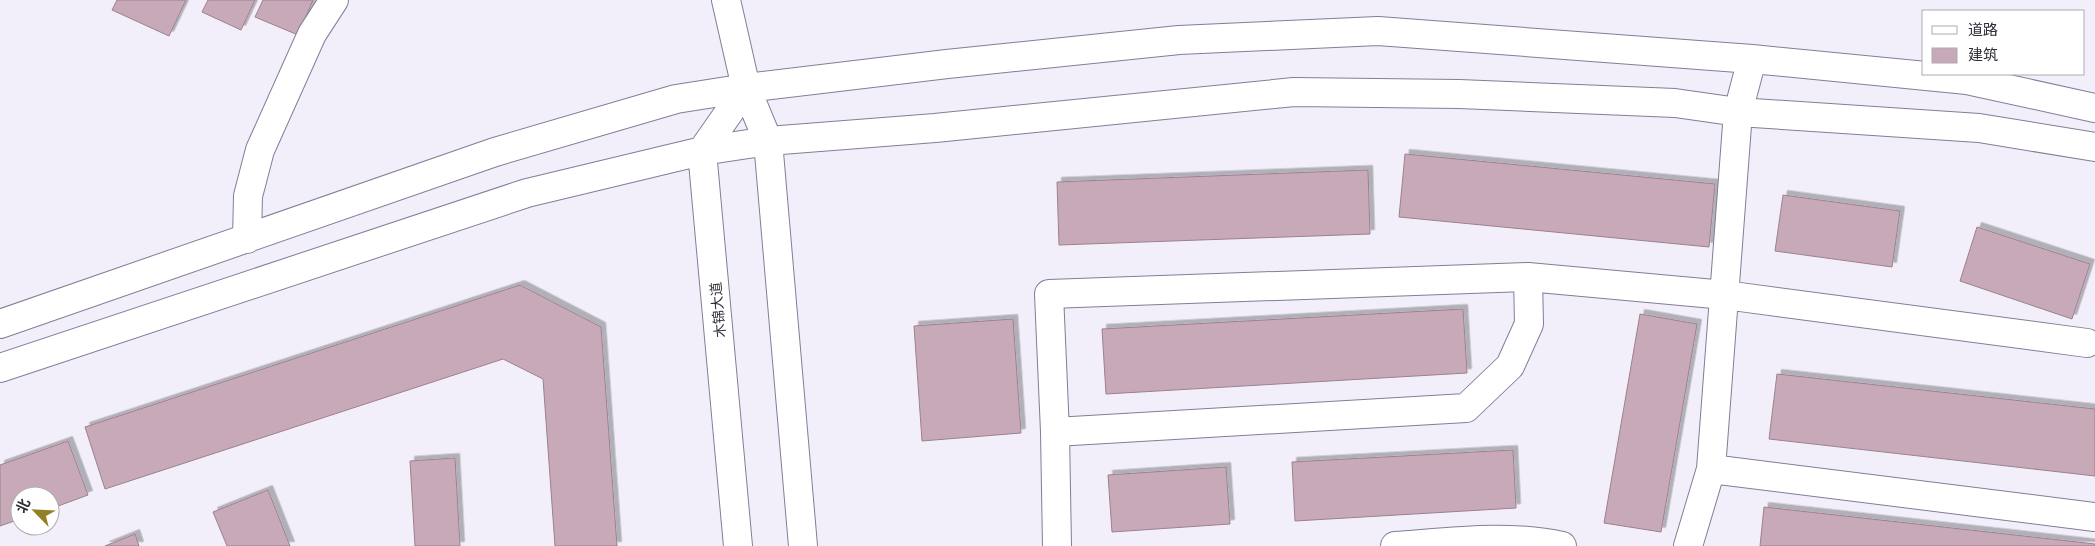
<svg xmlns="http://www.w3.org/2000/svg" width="2095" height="546" viewBox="0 0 2095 546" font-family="Literata,'Noto Sans SC',serif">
	<defs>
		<filter id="shadow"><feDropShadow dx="4.5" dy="-4.5" stdDeviation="0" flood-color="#0004"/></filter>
	</defs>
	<rect width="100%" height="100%" fill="#f2effb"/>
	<path fill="#c7a9b8" stroke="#9d808f" filter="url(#shadow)" d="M117,0H186L169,36L112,10Z
		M208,0H255L241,30L202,12Z
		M263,0H313L298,35L255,17Z
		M1405,154L1715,184L1709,247L1399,217Z
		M1368,170L1370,234L1059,245L1057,182Z
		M1783,195L1900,211L1892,267L1775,251Z
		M1977,227L2090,264L2072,319L1960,281Z
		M520,285L601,327L617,546H555L543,379L503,359L105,489L85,427Z
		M1463,309L1467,373L1106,394L1102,329Z
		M1640,314L1697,324L1661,532L1604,523Z
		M1013,319L1021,433L922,441L914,326Z
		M1777,374L2095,409V476L1769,439Z
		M68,441L88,495L50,509V496H20V519L0,526V465Z
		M1513,450L1516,508L1295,521L1292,462Z
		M455,458L460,546H415L410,461Z
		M1226,467L1230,524L1112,532L1108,475Z
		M268,490L290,546H227L213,512Z
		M1764,507L2095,544V546H1760Z
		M135,534L139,546H105Z"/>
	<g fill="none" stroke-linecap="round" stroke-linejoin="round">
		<g stroke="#837d97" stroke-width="30">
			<path id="minor" d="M726,0L746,88L768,141L803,546
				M247,239L248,196L260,150L312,34L334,0
				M0,324L495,152L676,99L746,88L947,64L1179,40L1378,31L1752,59L1967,80L2095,108
				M0,368L527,193L702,151L768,141L935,128L1294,92L1459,94L1675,103L1738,112L1979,128L2095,147
				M1055,432L1049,294L1528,277L1725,295L2087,343
				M1711,469L2095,517
				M738,546L702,151L746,88
				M1057,546L1055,432L1466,408L1510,366L1529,324L1528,277
				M1395,546C1450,542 1507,534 1562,546
				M1688,546L1711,469L1738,112L1752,59"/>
		</g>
		<use href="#minor" stroke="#fff" stroke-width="28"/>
	</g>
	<g text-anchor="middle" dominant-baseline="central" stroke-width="4" stroke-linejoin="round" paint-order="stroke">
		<g font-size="14" fill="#2f2d38" stroke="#fff">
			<text transform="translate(717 310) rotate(-95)">木锦大道</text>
		</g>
	</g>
	<rect x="1922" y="10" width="162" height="65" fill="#ffffff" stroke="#acabaf"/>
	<rect x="1932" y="26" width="25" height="8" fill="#ffffff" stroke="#acabaf"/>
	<text x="1968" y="35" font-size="15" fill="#2f2d38">道路</text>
	<rect x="1932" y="48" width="25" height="15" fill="#c7a9b8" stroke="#acabaf"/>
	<text x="1968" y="60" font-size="15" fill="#2f2d38">建筑</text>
	<g transform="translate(35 511) rotate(294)"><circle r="24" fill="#ffffff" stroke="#acabaf"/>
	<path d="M0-4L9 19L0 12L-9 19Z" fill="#928027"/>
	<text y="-8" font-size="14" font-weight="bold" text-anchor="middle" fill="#2f2d38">北</text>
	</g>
</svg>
